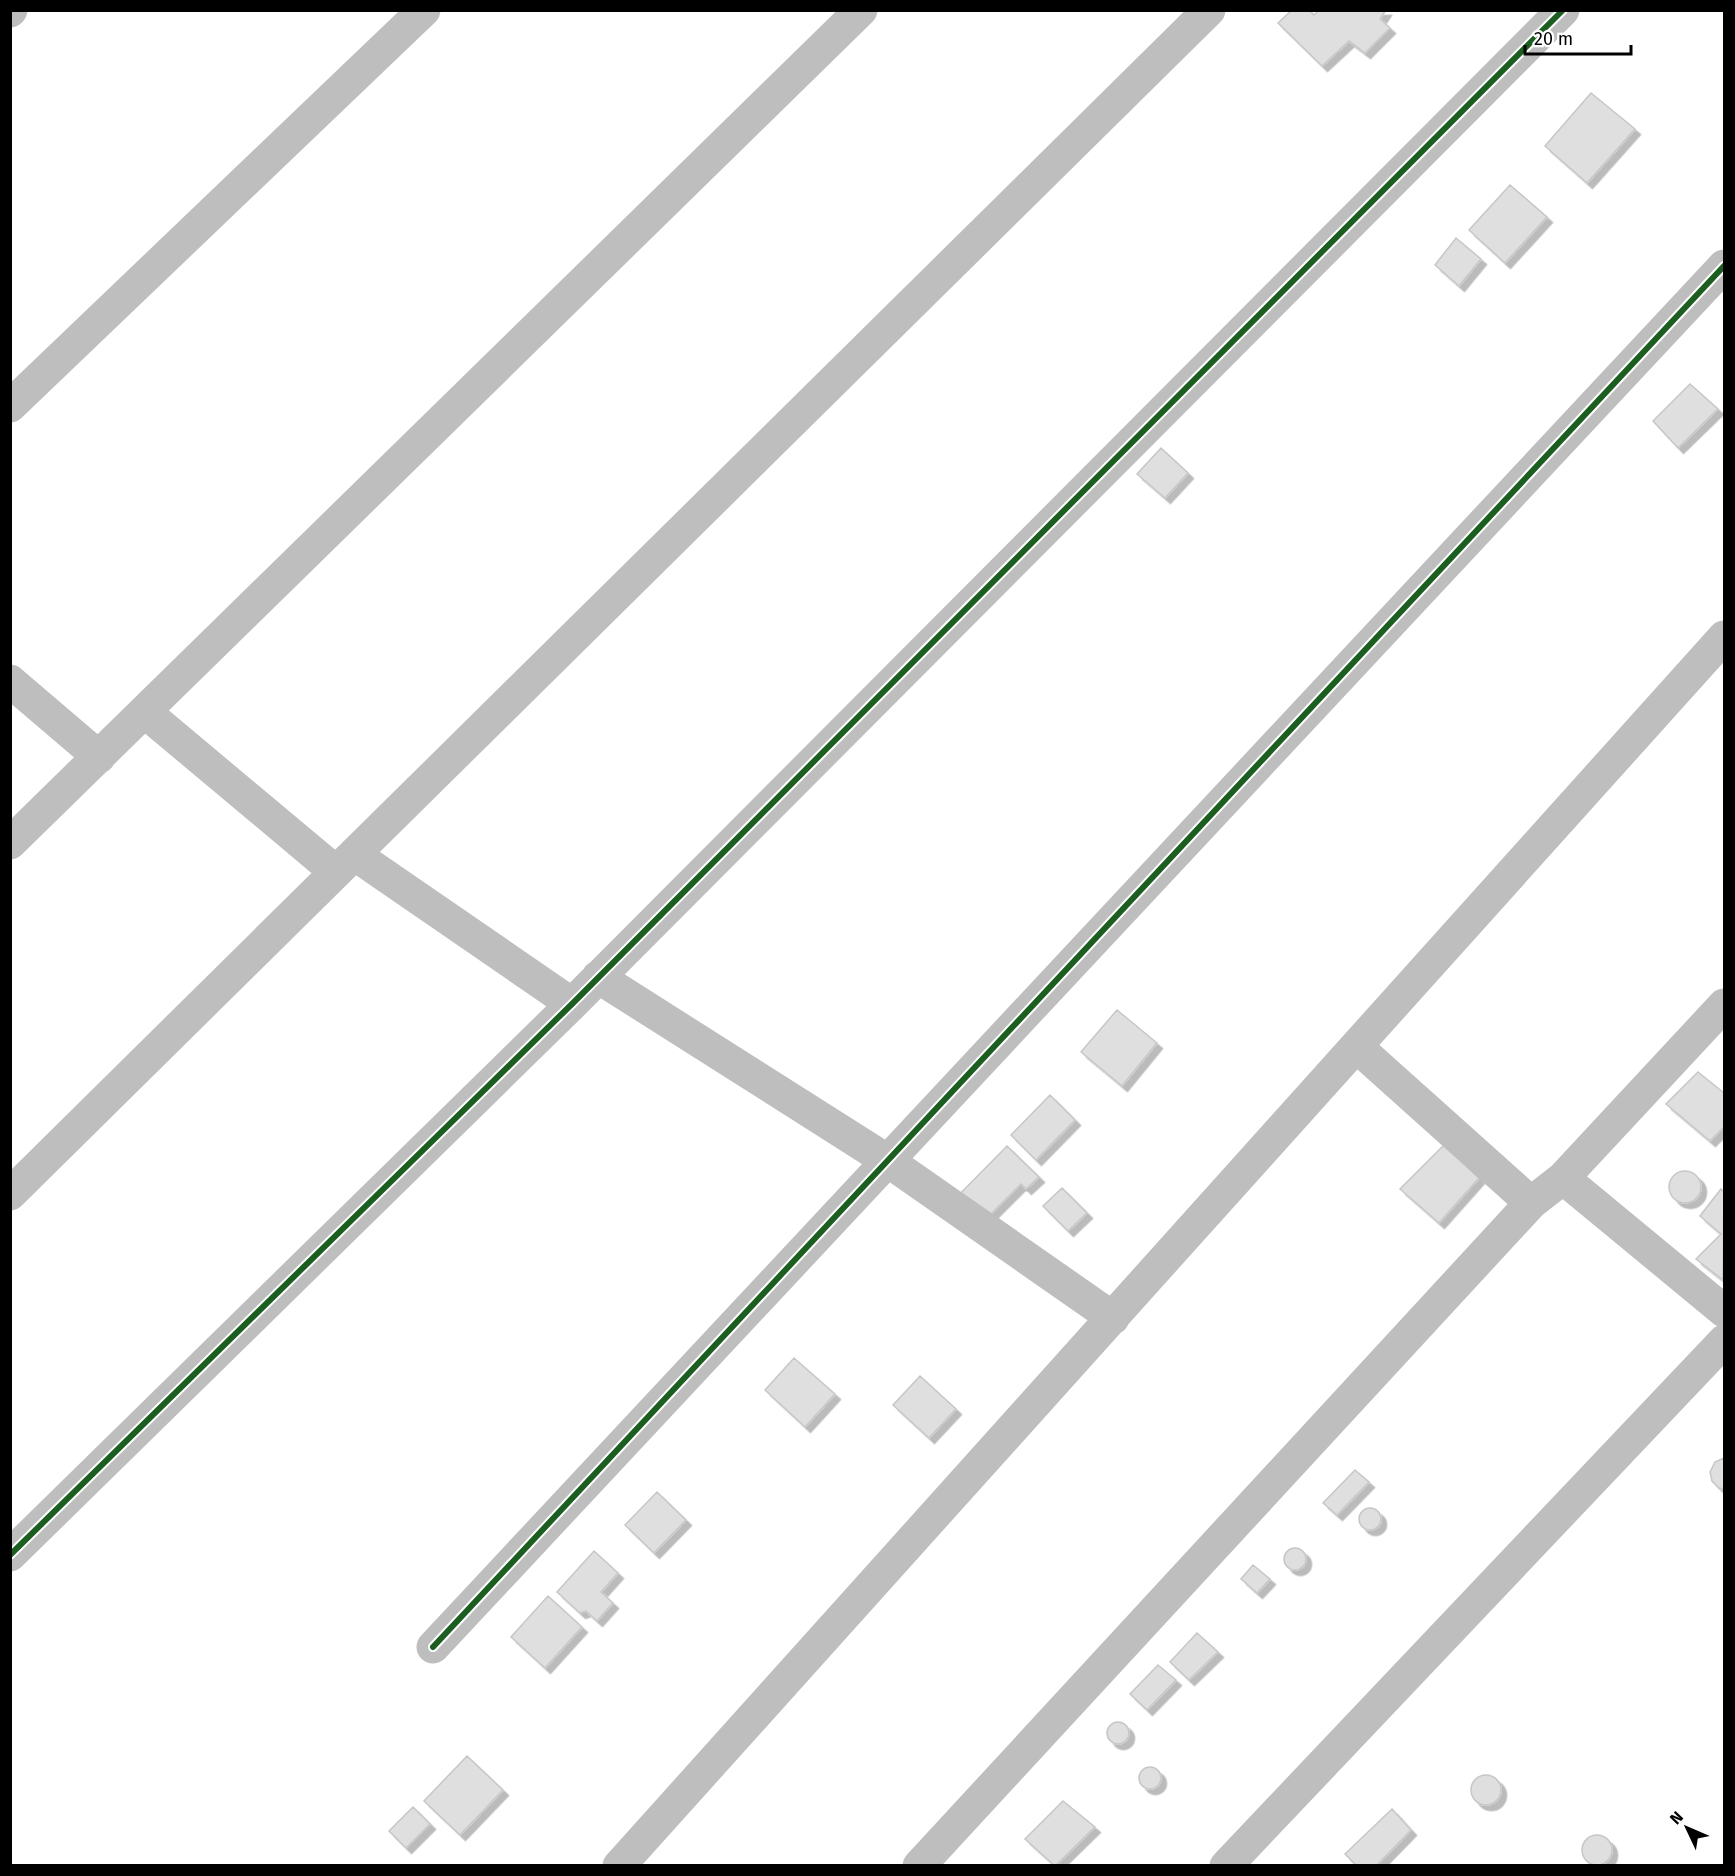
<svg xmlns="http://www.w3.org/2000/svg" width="1735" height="1876" viewBox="0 0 1735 1876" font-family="'Fira Sans',sans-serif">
	<defs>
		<filter id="shadow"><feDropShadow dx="5.5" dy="5.5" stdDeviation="0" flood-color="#0004"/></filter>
	</defs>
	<rect width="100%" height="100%" fill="#fff"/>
	<path fill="#dfdfdf" stroke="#c7c7c7" stroke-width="1.5" filter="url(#shadow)" d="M1292,10H1309L1314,15L1319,10H1386L1380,19L1390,28L1365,53L1349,41L1322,66L1278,23Z
		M1591,93L1635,129L1587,183L1545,146Z
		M1510,185L1547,217L1505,263L1469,230Z
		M1456,238L1481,259L1459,286L1435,265Z
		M1690,384L1718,409L1678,448L1653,421Z
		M1161,448L1188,473L1165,498L1137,474Z
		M1117,1010L1157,1043L1122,1086L1081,1052Z
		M1698,1072L1724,1093V1127L1710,1141L1666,1104Z
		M1050,1095L1075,1120L1036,1160L1011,1135Z
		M1444,1145L1479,1178L1439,1223L1400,1189Z
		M1007,1146L1039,1177L1026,1189L1021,1184L979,1226L953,1201Z
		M1669 1187a16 16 0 1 1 32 0a16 16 0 1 1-32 0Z
		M1062,1188L1087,1213L1068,1231L1043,1206Z
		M1721,1189L1724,1192L1723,1280L1696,1259L1721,1234L1700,1216Z
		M794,1358L835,1394L805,1427L765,1390Z
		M920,1376L956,1409L929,1438L893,1405Z
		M1724,1458V1489L1719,1488L1712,1481L1710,1472L1715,1462Z
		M1355,1470L1369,1482L1337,1515L1323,1503Z
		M657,1492L686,1520L654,1553L625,1525Z
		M1359 1519a11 11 0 1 1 22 0a11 11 0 1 1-22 0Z
		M1284 1559a11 11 0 1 1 22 0a11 11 0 1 1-22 0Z
		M594,1551L618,1573L601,1592L613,1603L597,1621L586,1611L580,1613L557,1592Z
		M1253,1565L1270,1579L1257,1593L1241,1579Z
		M548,1596L582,1627L545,1668L511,1637Z
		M1197,1633L1218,1652L1189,1680L1170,1662Z
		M1158,1665L1176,1680L1147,1710L1130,1694Z
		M1107 1733a11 11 0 1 1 22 0a11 11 0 1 1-22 0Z
		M467,1756L503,1790L460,1835L424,1801Z
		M1139 1778a11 11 0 1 1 22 0a11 11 0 1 1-22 0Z
		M1471 1790a15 15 0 1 1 30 0a15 15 0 1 1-30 0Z
		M1063,1801L1095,1827L1055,1866L1025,1839Z
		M413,1807L430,1824L406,1848L389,1831Z
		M1392,1809L1411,1830L1376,1866H1357L1345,1854Z
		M1582 1850a15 15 0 1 1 30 0a15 15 0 1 1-30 0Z"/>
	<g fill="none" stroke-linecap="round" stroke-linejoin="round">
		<path stroke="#bebebe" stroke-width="33" d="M10,11L11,10
			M10,406L424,10
			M10,681L99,757
			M145,712L336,872
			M10,843L861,10
			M354,854L572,1004
			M598,977L888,1161L1113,1318
			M1357,1047L1531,1203
			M1563,1178L1724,1311
			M10,1194L1209,10
			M10,1555L572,1004L1563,10
			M433,1647L1724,266
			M619,1866L1724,637
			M919,1866L1531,1203L1563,1178L1724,1005
			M1226,1866L1724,1341"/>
		<g stroke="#fff" stroke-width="10">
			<path id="cycleway" d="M10,1555L572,1004L1563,10
				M433,1647L1724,266"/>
		</g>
		<use href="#cycleway" stroke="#1b5e20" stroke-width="6"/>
	</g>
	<rect width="1735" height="1876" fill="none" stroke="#000000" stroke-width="24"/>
	<g transform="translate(1687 1828) rotate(314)" stroke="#ffffff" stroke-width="4.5" paint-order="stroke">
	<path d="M0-4.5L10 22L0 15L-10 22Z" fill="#000000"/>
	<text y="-9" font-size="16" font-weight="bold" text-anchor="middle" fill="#000000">N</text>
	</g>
	<path d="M1525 45v9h106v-9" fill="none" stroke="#000000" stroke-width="3"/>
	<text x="1534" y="45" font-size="18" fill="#000000" stroke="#ffffff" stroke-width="4.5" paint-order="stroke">20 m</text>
</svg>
